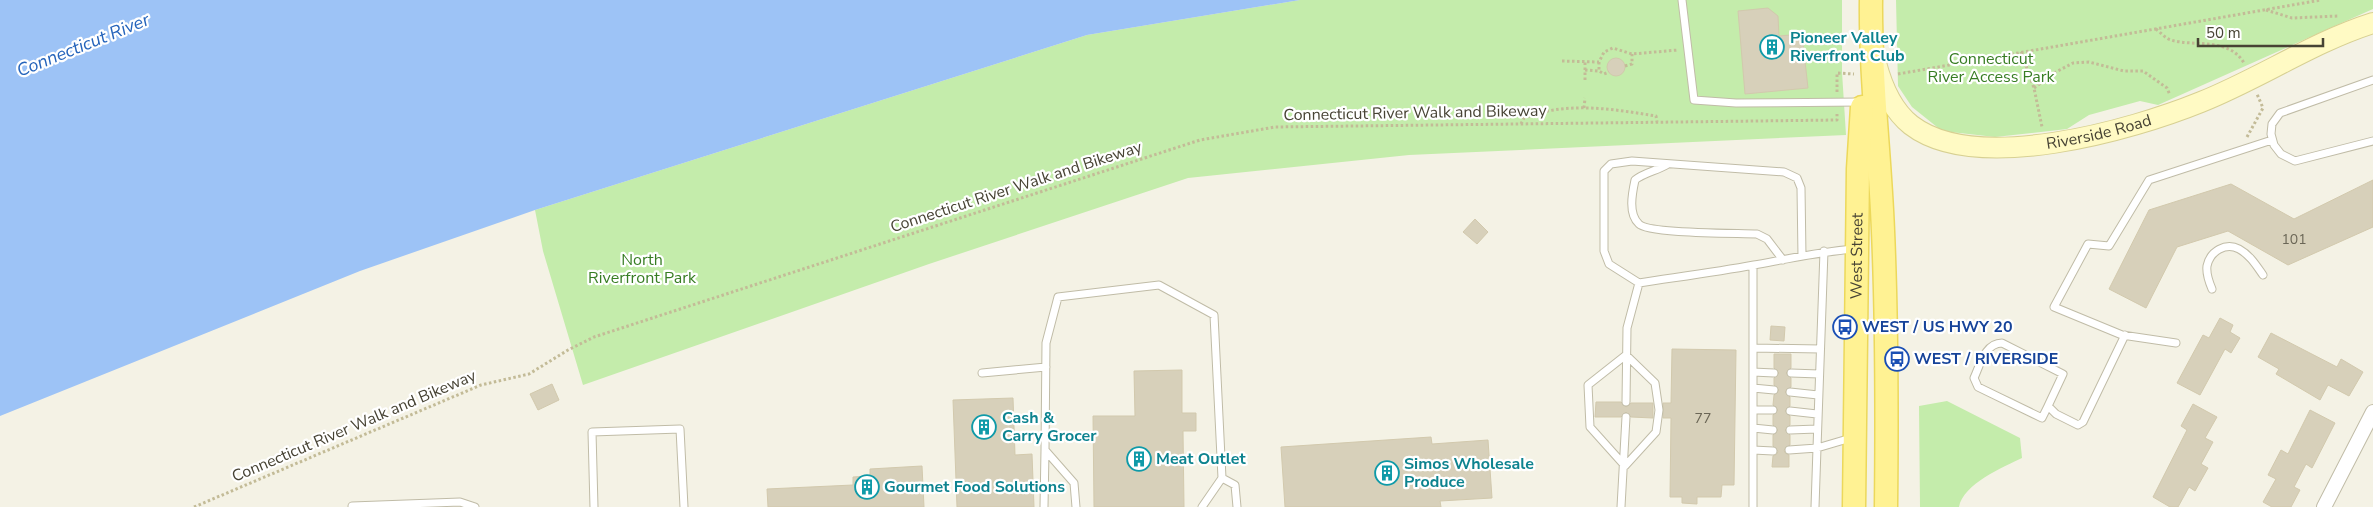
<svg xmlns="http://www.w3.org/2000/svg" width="2373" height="507" viewBox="0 0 2373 507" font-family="'Nunito Sans',sans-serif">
	<rect width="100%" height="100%" fill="#f4f2e5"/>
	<path fill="#c4ecab" d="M1300,0H1842V72L1846,135L1409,155L1188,178L929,264L583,385L543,251L535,210L1087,35Z
		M1896,0H2373V9L2158,105L2140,101L2089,115L2067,129L1995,137L1942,131L1912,107L1898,86Z
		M1947,401L2020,438L2022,458C2003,467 1963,484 1959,507H1920L1919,406Z"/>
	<path fill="#9dc3f6" d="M0,0H1300L1087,35L535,210L360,271L0,416Z"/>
	<path fill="#d7d0ba" stroke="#d2c9ad" d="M1768,8L1778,16L1779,36L1802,34L1808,88L1745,94L1738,11Z
		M1607 67a9 9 0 1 1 18 0a9 9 0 1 1-18 0Z
		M2373,180V227L2288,265L2228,231L2177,247L2146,308L2109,289L2149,210L2231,184L2294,219Z
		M1475,219L1488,232L1477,244L1463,232Z
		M2220,318L2233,325L2230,332L2240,338L2231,353L2225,349L2200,395L2177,383L2203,335L2209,338Z
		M1771,326L1785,327L1784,341L1770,340Z
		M2271,333L2337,367L2341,359L2363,372L2349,396L2328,385L2320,400L2276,374L2279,369L2258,357Z
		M1672,349L1736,350L1734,485H1722L1721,497H1697V504L1682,503V497H1670L1671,418H1663V403H1671Z
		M1774,354H1791V368L1786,373L1791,378V387L1785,392L1790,397V406L1785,411L1790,416V425L1785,430L1790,435V445L1784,450L1785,453L1789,455V467H1772L1773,456L1777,454L1778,451L1773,446V435L1778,430L1773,425V415L1778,410L1773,405L1774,395L1779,390L1774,385V378L1779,373L1774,368Z
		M1182,370V413H1196V431H1183L1184,507H1094L1093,416H1135L1134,371Z
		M552,384L559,400L538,410L530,394Z
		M1013,398L1015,455L1032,454L1034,507H957L953,400Z
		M1596,402H1621L1626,407L1631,403H1653V418L1631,417L1626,412L1621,417H1595Z
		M2193,404L2217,417L2205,438L2213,442L2201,464L2208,468L2195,491L2189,487L2178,507H2170L2153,497L2187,430L2181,426Z
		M2310,410L2335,423L2312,468L2306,464L2294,487L2300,490L2291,507H2272L2263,502L2276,479L2268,475L2281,450L2288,454Z
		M1431,437L1432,444L1488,440L1492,498L1440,501L1441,507H1285L1281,447Z
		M922,466L924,507H768L767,489L853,485V477L870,476V469Z"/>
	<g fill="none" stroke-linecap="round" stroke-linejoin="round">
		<g stroke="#c0bca7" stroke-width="9">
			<path id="lane" d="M1682,0L1694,100L1736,103L1861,102
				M2373,80L2280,113L2272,124L2271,134L2274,145L2281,154L2295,161L2373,141
				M1668,164C1657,171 1645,172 1635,180C1632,194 1628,214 1639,224C1648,234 1739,233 1757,234L1767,239L1783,260
				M1802,256L1801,188L1797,178L1784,172L1632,161L1611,164L1604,171V251L1609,264L1639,283C1678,277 1716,272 1754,265C1787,259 1820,252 1853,249
				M2212,289C2209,282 2206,274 2207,266C2210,251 2226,242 2239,249C2250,255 2256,265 2263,275
				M2176,343L2122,335L2054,307L2088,244L2109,246L2149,180L2272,140
				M1753,348L1820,349
				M1753,372L1774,373
				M982,373L1046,367
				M1791,373L1819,374
				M1753,388L1774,390
				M1790,392L1818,395
				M1626,402L1627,328L1639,283
				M2048,406L2042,418L1978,387L1974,378C1980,365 1985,343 2002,343L2063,374L2048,406L2056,414L2078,425L2083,422L2125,335
				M1753,410H1773
				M1790,411L1817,414
				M1753,428L1773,430
				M1790,430L1817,429
				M1753,450L1773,451
				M1789,450L1817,448L1824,251
				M1625,466L1590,427L1588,385L1626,355
				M1625,466L1656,432L1659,410L1655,383L1626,355
				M1222,478L1235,485L1237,507
				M352,506L460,502L475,507
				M594,507L592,432L680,429L684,507
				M1044,507L1045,450
				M1076,507L1074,483L1045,450L1046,343L1058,297L1159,285L1214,315L1222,478L1202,507
				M1621,507L1626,417
				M1753,507V266
				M1815,507L1817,448L1851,438"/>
		</g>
		<g stroke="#c0bca7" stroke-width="16">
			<path id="street" d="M2324,507L2373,412"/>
		</g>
		<g stroke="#d7d092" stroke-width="22">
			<g id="secondary">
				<path id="s1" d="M1876,63C1882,86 1892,110 1911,125C1976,175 2132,130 2201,102C2259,79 2313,42 2373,23"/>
			</g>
		</g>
		<g stroke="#ecd85b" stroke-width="25">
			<g id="primary">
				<path d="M1871,0C1870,78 1880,153 1883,231C1887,323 1887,415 1886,507"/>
				<path id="s2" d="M1854,507L1858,169L1862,107"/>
			</g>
		</g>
		<path stroke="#c3bb97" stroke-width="3" stroke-dasharray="2.5 2.5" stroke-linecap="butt" d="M2266,10L2292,18L2338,16
			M2156,29C2160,32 2166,39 2171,40C2194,47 2229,37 2244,63
			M2021,52L2034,88L2042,127
			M1562,61L1599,62L1604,52L1613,48L1632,54L1678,50
			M1599,62V71L1604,74L1609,72
			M1625,66L1632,64V54
			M1585,70L1599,71
			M1898,74L2321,0
			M1585,80V62
			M2034,88L2056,72L2073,63L2089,62L2124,71H2143L2167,88L2170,95
			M1837,92V73L1854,74
			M1584,108L1585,98
			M1521,124L1524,118C1567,101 1612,109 1656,116L1657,122
			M2247,137L2263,108L2257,94
			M194,507L481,385L529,374L568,350L594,337L1200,140L1275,127L1837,120V114"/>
		<use href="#lane" stroke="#fff" stroke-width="7"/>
		<use href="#street" stroke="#fff" stroke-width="14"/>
		<use href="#secondary" stroke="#fffac4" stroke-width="20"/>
		<use href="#primary" stroke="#fff293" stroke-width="22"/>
	</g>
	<defs>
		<g id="building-ring" transform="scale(1.25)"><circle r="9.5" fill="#fff" stroke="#0f9aa8" stroke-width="1.5"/><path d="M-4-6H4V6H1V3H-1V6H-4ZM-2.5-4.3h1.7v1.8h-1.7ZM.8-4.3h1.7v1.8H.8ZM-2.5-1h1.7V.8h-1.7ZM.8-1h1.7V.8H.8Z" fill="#0f9aa8"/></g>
		<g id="bus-ring" transform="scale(1.25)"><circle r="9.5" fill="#fff" stroke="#1a4fb4" stroke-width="1.5"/><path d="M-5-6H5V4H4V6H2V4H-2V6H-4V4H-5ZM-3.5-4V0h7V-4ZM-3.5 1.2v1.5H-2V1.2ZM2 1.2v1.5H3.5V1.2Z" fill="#1a4fb4"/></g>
	</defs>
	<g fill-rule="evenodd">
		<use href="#building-ring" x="1772" y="47"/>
		<use href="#bus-ring" x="1845" y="327"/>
		<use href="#bus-ring" x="1897" y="359"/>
		<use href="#building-ring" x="984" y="427"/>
		<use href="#building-ring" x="1139" y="459"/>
		<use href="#building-ring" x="1387" y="473"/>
		<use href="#building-ring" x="867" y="487"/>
	</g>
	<g text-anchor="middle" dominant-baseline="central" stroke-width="4.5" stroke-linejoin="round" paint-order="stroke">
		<g font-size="14" fill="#6b6656">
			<text x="2294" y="239">101</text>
			<text x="1703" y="418">77</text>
		</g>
		<g font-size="16" font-weight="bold" fill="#0d838f" stroke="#fff" text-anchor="start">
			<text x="1790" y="38">Pioneer Valley<tspan x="1790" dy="18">Riverfront Club</tspan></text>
			<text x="1002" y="418">Cash &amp;<tspan x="1002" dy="18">Carry Grocer</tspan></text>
			<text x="1156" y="459">Meat Outlet</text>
			<text x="1404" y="464">Simos Wholesale<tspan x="1404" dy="18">Produce</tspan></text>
			<text x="884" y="487">Gourmet Food Solutions</text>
		</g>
		<g font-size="16" fill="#377d23" stroke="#fff">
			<text x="1991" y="59">Connecticut<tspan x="1991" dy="18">River Access Park</tspan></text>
			<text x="642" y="260">North<tspan x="642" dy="18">Riverfront Park</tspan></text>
		</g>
		<g font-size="16" fill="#474334" stroke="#fff">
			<text transform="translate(1415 113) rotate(-1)">Connecticut River Walk and Bikeway</text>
			<text stroke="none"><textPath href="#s1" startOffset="266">Riverside Road</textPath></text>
			<text transform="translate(1016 187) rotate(-18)">Connecticut River Walk and Bikeway</text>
			<text stroke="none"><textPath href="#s2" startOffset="251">West Street</textPath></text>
			<text transform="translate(354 426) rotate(-23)">Connecticut River Walk and Bikeway</text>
		</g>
		<g font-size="16" font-weight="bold" fill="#164399" stroke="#fff" text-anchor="start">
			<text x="1862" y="327">WEST / US HWY 20</text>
			<text x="1914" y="359">WEST / RIVERSIDE</text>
		</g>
		<g font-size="18" font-style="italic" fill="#2564bb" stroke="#fff">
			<text transform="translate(83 45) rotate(-22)">Connecticut River</text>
		</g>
	</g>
	<path d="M2198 38v8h125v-8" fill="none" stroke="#474334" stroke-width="2.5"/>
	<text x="2206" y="38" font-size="15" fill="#474334" stroke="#ffffff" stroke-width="4" paint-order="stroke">50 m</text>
</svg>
